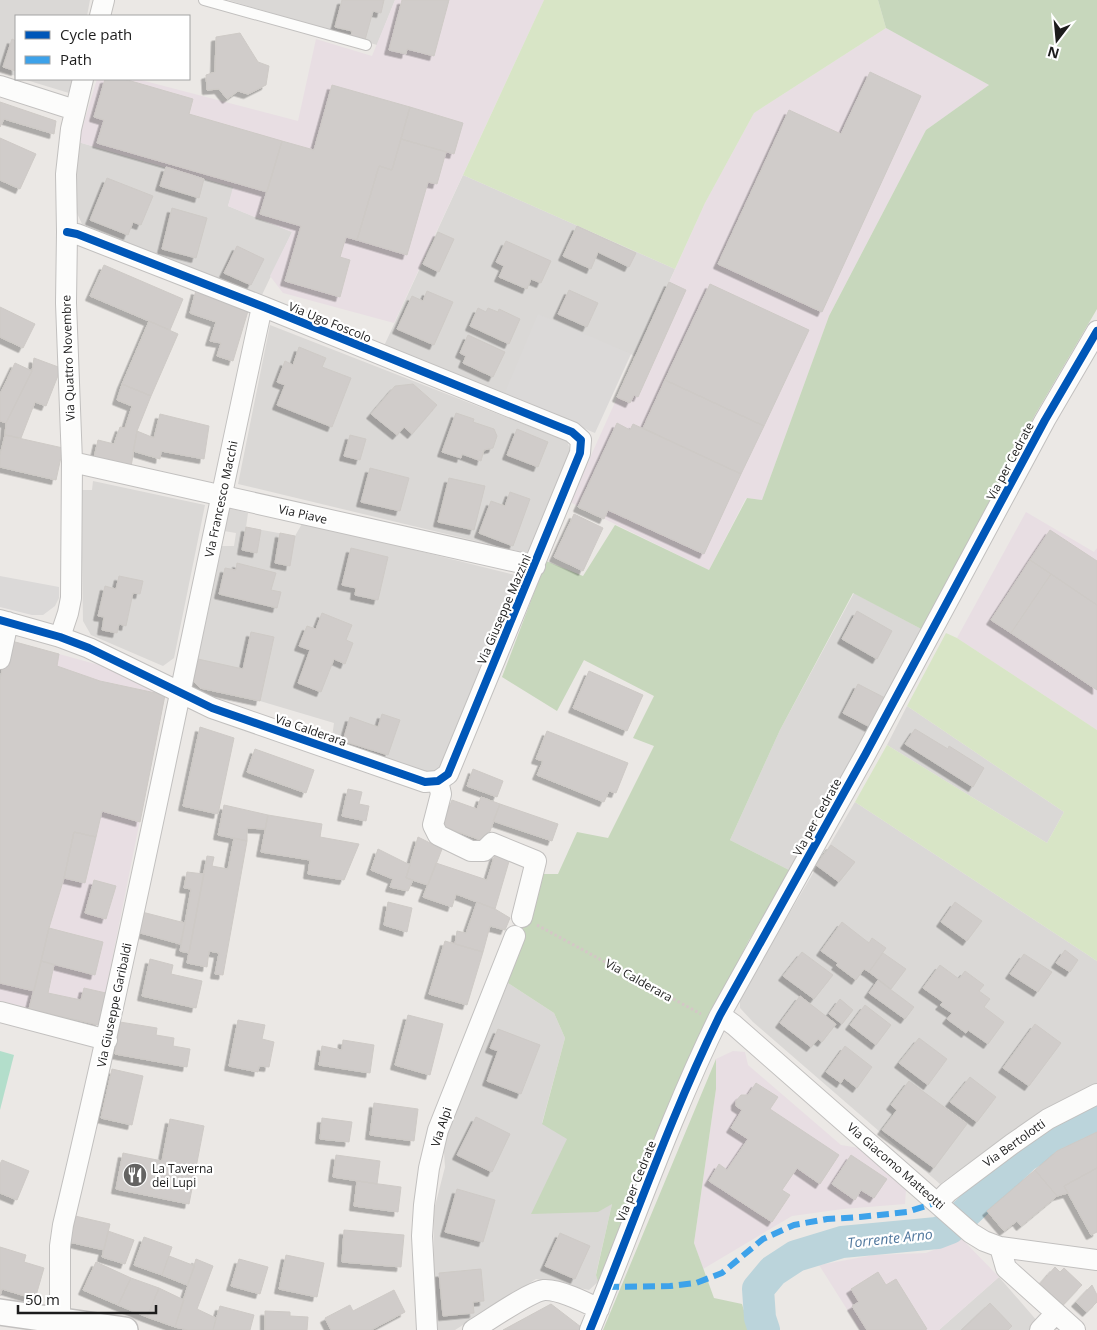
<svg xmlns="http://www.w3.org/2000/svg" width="1097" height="1330" viewBox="0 0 1097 1330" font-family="'Open Sans',sans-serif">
	<defs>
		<filter id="shadow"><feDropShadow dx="-4.5" dy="4.5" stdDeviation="0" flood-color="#0004"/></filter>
	</defs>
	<rect width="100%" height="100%" fill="#ebe8e5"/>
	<path fill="#dad8d6" d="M0,0H90L87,16H16V76L0,71Z
		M228,0H395L377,45Z
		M23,79H72L69,93Z
		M78,142L234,187L228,206L292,232L261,297L82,224L75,209Z
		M463,175L675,269L635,357L631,354L504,395L384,346Z
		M270,325L567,441L571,452L530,554L238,484Z
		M93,481L205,505L174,658L163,666L91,635L83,621L81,490H92Z
		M229,508L248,513L246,527L295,536L303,522L519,576L444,771L420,774L339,747L341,740L332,737L334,723L260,701L200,688L198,659L222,546H234L236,533L224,531Z
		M854,593L923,630L793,872L730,840L780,730Z
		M907,706L1064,812L1047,843L887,745Z
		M855,802L1097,961V1083L1014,1130L940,1184L753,1022L740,1008V997Z
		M508,983L554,1013L565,1038L542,1123L567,1138L612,1204L596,1274L598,1282L589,1290L536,1279L455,1330H435L433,1325L434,1210L445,1167L443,1138Z
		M999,1277L1038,1322L1031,1330H939Z"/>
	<path fill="#e8dee3" d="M395,0H544L394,323L283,293L270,276L292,232L228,206L233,187L78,142L97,79H137L298,121L316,39L372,56Z
		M886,28L989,85L926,130L829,316L762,500L746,498L709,570L570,502L705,203L754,113Z
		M1026,512L1094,552L1097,548V730L957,638Z
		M8,640L99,665L165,695L99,1025L0,1001V680Z
		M733,1051L745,1052L748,1065L841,1145L859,1148L906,1190L905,1204L843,1209L792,1216L703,1269L694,1243L716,1089V1059Z
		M962,1239L999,1277L939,1330H860L819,1265L874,1255L926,1253Z"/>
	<path fill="#d8e5c6" d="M544,0H878L886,28L754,113L705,203L675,269L463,175Z
		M946,633L957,638L1097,730V961L855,802L887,745L1047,843L1064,812L907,706Z"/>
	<path fill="#c7d7bc" d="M878,0H1097V309L1035,415L923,630L853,593L780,730L730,840L793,872L749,940L715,1008L657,1135L598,1282L596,1275L612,1204L598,1212L531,1214L567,1139L542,1124L565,1038L554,1013L508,983L538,874H558L577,832L608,838L654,746L633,738L654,696L584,660L557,711L502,677L546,561L583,576L615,525L709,570L747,498L762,500L829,316L926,130L989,85L886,28Z
		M716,1059V1089L694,1243L714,1298L742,1304L750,1330H603Z"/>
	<path fill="#b3decb" d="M0,1051L14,1055L0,1110Z"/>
	<path fill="#dbd9d8" d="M538,314L631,354L595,433L504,395Z
		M0,576L59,587V598L55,606L43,615H32L0,607Z"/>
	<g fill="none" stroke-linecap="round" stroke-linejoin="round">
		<path stroke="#bbd4db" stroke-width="32" d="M764,1330L760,1318L758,1289L773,1271L796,1256L842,1242L937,1233L950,1228L1025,1156L1097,1114"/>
	</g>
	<path fill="#d0ccca" stroke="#cecac6" filter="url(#shadow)" d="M342,0H384L381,13L373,11L365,40L351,36L352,31L335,27Z
		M402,0H449L434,56L407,49L406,54L389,50Z
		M240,33L258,62L269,66L266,85L248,94L238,91L227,99L219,89L207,90L206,75L215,72L216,37Z
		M12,39L16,41V71L3,67Z
		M870,72L921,96L822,312L718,264L789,110L841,134Z
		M105,79H124L193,99L189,114L282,141L267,192L97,143L104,120L94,117Z
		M332,85L410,107L392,170L379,166L357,240L346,237L340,257L350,260L340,297L285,281L301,226L260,214L282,141L314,150Z
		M0,102L56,121L54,134L4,119L0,127Z
		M410,107L463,123L454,154L401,139Z
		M0,138L36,154L20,189L0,180Z
		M401,139L446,152L437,184L428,182L407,255L357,240L379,166L392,170Z
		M166,167L204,179L199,198L160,186Z
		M107,178L153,196L141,225L133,222L128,235L90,220Z
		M172,208L207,218L196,258L162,249Z
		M577,226L636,253L629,267L598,252L591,269L563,256Z
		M438,232L454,239L439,272L423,264Z
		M506,241L551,261L541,283L531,279L527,289L499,277L504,266L496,262Z
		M237,246L264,259L251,285L224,273Z
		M104,265L183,299L170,330L90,296Z
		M669,282L686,290L638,397L634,395L630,403L617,397Z
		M710,284L809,330L764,426L665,380Z
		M196,290L248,311L233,361L217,356L221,343L210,341L216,322L190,313Z
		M569,290L598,303L587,327L558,314Z
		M427,291L453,302L434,345L397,329L412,296L423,301Z
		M0,307L35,324L23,348L0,337Z
		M478,308L486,312L488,308L498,312L499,309L520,319L509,344L470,326Z
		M149,321L178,334L151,396L122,384Z
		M468,335L505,352L493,377L463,363L466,356L460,353Z
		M299,347L326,358L322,367L351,378L332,427L277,405L285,385L277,382L285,361L293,365Z
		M34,358L61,368L46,406L35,402L21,438L5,435L6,423L32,371Z
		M15,363L32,371L6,423L0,421V394Z
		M665,380L764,426L741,474L643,428Z
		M122,384L151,396L137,431L131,467L94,458L98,440L114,444L120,427L125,428L132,406L117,400Z
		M413,384L437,405L412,434L404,427L397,435L371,414L395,386Z
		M456,413L474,419L473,422L494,429L497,436L493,448L484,450L481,461L462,454L461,458L442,452Z
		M160,414L209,426L204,459L161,451L160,459L133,451L137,431L154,438Z
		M617,423L630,430L633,424L741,474L704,554L608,510L604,519L578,507Z
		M517,429L548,442L538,467L507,455Z
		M5,435L63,448L56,480L0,467V455Z
		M350,435L366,439L360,460L344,456Z
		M370,468L409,478L400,511L361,502Z
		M449,478L485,486L474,530L438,522Z
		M510,492L530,499L513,546L479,533L491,501L505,506Z
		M574,514L603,528L583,571L554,557Z
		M246,527L261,530L257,553L242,550Z
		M1050,530L1097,561V605L1030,560Z
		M280,533L295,536L290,566L275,563Z
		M351,548L388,557L378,600L355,595L356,588L342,585Z
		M1030,560L1051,574L1011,633L991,620Z
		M237,563L276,573L271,590L281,592L277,608L219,594L225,568L236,570Z
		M1051,574L1097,605V690L1011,633Z
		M119,576L143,581L140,594L133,593L126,626L119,624L117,633L102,630L104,617L98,616L105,586L116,589Z
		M857,611L892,631L877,659L842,639Z
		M322,613L352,625L346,640L353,643L345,664L334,659L321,692L298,683L310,650L299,646L307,626L316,629Z
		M251,632L274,637L260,701L200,688L193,681L198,659L243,669Z
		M8,640L59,654L57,666L100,681L165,695L140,822L102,811L96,837L74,832L64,878L49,928L34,991L0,983V680Z
		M589,671L643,695L627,731L573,708Z
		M858,684L887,699L872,728L843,713Z
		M382,714L400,720L388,755L343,741L350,717L378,727Z
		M200,727L234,738L218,814L183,806Z
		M915,729L948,749L949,746L984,768L973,787L905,744Z
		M547,731L628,763L616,793L609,791L604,802L537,775L543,761L536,759Z
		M255,749L314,770L306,793L247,772Z
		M473,769L503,781L497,797L467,786Z
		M348,789L362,792L359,804L369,806L366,821L342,816Z
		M481,797L500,804L486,842L442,826L452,800L477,809Z
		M500,804L558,824L552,841L493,821Z
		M224,805L268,815L265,829L247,828V841L218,835Z
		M268,815L322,824L320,837L359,844L344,880L308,874L310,860L261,852Z
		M74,832L96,837L85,883L64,878Z
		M418,837L442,849L428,885L406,878Z
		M234,838L247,841L223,975L215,974L219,953L209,951L207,967L187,963L207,856L214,857L212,866L228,869Z
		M831,845L855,862L839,882L816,865Z
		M378,849L410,865L406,878L413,880L408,891L390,887L393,879L371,870Z
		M495,854L510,858L495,909L456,894L452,907L423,897L436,863L487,880Z
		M187,872L204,874L189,953L180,951L191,889L184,888Z
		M94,880L116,886L106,919L85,913Z
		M388,902L412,908L407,932L384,925Z
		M477,902L495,909L510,918L505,930L490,926L483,952L455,944L457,931L466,933Z
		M955,902L982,921L967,941L941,922Z
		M142,912L185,923L180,944L137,932Z
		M842,922L869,943L872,938L886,948L869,972L864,969L856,980L836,965L838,963L821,951Z
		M49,928L103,942L95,975L41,961Z
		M445,941L483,952L467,1005L429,994Z
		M1065,950L1078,960L1070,972L1056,963Z
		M802,952L833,975L814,999L783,976Z
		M883,953L906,969L891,989L869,972Z
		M1024,954L1052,972L1038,992L1010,974Z
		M150,959L173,965L171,974L202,981L196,1008L142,996Z
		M41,961L54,965L48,993L81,1000L84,988L106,993L99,1025L29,1009Z
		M940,965L959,979L965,971L984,985L979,991L990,999L984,1007L1004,1022L988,1044L968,1030L966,1033L947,1019L952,1013L940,1005L943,1002L923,988Z
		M878,980L914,1007L905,1019L869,993Z
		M800,996L836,1024L822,1042L818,1039L811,1047L780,1023Z
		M840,999L853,1010L842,1024L829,1014Z
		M865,1005L891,1025L876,1045L850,1025Z
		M408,1015L443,1024L430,1075L395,1065Z
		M238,1020L265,1025L262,1039L274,1042L269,1067L259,1066L258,1072L229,1066Z
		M120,1022L157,1028L156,1035L174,1038L173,1046L190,1049L187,1067L115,1054Z
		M1035,1024L1061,1043L1029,1086L1003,1068Z
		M498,1029L540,1045L521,1094L487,1081L498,1051L490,1048Z
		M919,1038L947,1059L928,1085L899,1063Z
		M343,1040L374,1045L370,1073L319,1065L322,1046L342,1050Z
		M845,1046L872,1067L857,1088L844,1078L841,1083L826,1072Z
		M112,1069L143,1076L132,1125L101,1118Z
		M970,1077L996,1097L977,1122L950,1102Z
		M909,1081L967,1124L934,1168L882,1130L897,1110L891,1105Z
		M756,1083L778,1097L770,1109L839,1155L820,1184L797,1168L782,1190L790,1195L772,1222L709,1181L719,1164L727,1170L748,1139L731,1128L742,1110L736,1106V1101L741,1095H748Z
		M374,1103L418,1109L414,1141L370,1135Z
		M476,1117L510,1134L492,1172L457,1155Z
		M322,1118L352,1122L349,1142L320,1139Z
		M170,1119L204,1126L189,1204L116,1189L123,1153L162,1161Z
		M1097,1132V1168L1064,1186L1068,1193L1057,1196L1035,1170L1057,1151Z
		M336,1155L380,1161L377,1184L333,1177Z
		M851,1155L887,1179L874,1198L861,1190L855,1200L832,1184Z
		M2,1160L29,1171L17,1200L0,1193V1164Z
		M1097,1168V1232L1091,1235L1064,1186Z
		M1035,1170L1057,1196L1021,1226L1017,1221L1004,1231L987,1211Z
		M357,1181L401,1187L398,1212L354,1206Z
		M457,1189L495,1200L483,1242L445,1232Z
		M75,1216L110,1224L104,1250L69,1242Z
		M344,1230L404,1235L401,1267L342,1262Z
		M108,1231L134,1240L125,1264L102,1257Z
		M560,1233L590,1246L575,1279L545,1266Z
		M144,1237L172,1247L162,1275L134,1265Z
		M0,1247L26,1255L24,1262L44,1268L35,1299L2,1289L0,1296Z
		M286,1255L324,1263L317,1297L279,1289Z
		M169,1256L195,1266L187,1285L162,1275Z
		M196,1259L213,1266L197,1309L216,1318L213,1330H188L175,1327Z
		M239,1259L268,1267L260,1294L231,1286Z
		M96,1262L131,1278L118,1305L83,1290Z
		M1055,1267L1060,1272L1064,1268L1082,1285L1063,1305L1040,1284Z
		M481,1269L484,1301L473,1302L474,1313L443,1316L439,1273Z
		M878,1272L886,1285L896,1279L927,1329L924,1330H867L852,1306L859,1302L851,1289Z
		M131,1278L159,1288L147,1317L118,1305Z
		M1092,1285L1097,1295V1302L1087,1312L1076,1302Z
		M159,1288L184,1300L175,1327L147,1317Z
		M394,1290L405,1312L371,1330H331L325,1318L350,1305L353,1311Z
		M990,1303L1012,1326L1008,1330H962Z
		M551,1304L581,1327L580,1330H503Z
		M220,1306L254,1315L250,1330H213Z
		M265,1311L290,1312V1316L308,1317L307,1330H265Z"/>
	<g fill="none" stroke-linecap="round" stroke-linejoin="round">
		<g stroke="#c2c0bf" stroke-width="12">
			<path id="service" d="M204,0L366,45"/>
		</g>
		<g stroke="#c2c0bf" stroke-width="22">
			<path id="minor" d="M100,16L104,0
				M0,86L75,110
				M72,462L535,566
				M0,620L60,637L89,648L212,708L425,782L438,781L448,774L580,453L581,440L572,432L264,307L77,234L67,232
				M60,637L68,613L71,598L72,462L66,303L67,232L66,174L71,129L83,79
				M0,659L8,622
				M438,781L441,794L433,825L438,835L471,851H484L492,843L536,861L522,917
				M0,1012L107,1040
				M720,1015L734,1025L971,1233L984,1241L1000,1247L1097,1260
				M938,1202L948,1192L1012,1144L1048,1119L1097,1094
				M1000,1247L1006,1268L1075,1330
				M60,1321V1246L63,1225C135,924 194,619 260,316L264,307
				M427,1330L422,1236L424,1205L429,1168L438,1130L515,936
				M473,1330C488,1321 529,1292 544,1290C559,1289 585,1302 599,1309
				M590,1330C633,1225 670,1117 720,1015L865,755L1045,420L1097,331
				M1040,1330L1056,1313"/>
		</g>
		<g stroke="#c2c0bf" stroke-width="28">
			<path id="tertiary" d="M0,1312L125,1330"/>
		</g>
		<path stroke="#d4c7c6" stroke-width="3" stroke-dasharray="2.5 2.5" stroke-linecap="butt" d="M537,925L701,1014"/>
		<use href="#service" stroke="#fcfcfb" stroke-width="10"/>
		<use href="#minor" stroke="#fcfcfb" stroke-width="20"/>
		<use href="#tertiary" stroke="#fcfcfb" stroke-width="25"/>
		<path stroke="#3da2ea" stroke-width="6" stroke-dasharray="12 6" stroke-linecap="butt" d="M607,1287L670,1286L696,1283L722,1273L763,1239L794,1225L827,1219L860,1217L907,1212L938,1202"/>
		<g stroke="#fff" stroke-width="11">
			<path id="cycleway" d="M0,620L60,637L89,648L212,708L425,782L438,781L448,774L580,453L581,440L572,432L264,307L77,234L67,232
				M590,1330C633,1225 670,1117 720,1015L865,755L1045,420L1097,331"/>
		</g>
		<use href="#cycleway" stroke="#0057b8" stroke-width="8"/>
	</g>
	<defs>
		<g id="restaurant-disc" transform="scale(1.25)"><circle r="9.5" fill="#646362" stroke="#fff"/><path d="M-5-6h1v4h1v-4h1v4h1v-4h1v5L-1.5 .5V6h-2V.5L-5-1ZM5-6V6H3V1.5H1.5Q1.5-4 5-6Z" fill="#fff"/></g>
	</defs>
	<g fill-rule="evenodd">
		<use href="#restaurant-disc" x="135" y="1175"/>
	</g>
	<g text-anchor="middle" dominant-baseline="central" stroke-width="4.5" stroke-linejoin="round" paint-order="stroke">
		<g font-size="12" fill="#1c1c1c" stroke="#fff">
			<text transform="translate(330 322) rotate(22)">Via Ugo Foscolo</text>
			<text transform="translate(68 358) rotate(-92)">Via Quattro Novembre</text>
			<text transform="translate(1010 461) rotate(-62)">Via per Cedrate</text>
			<text transform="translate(221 499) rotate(-78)">Via Francesco Macchi</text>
			<text transform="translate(303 514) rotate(13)">Via Piave</text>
			<text transform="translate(504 609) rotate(-67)">Via Giuseppe Mazzini</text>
			<text transform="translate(311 730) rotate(19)">Via Calderara</text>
			<text transform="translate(817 817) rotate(-61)">Via per Cedrate</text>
			<text transform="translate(639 980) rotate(29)">Via Calderara</text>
			<text transform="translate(114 1005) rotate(-78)">Via Giuseppe Garibaldi</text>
			<text transform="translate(441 1127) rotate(-72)">Via Alpi</text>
			<text transform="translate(1014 1143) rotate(-35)">Via Bertolotti</text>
			<text transform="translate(896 1166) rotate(41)">Via Giacomo Matteotti</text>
			<text transform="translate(636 1181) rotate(-68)">Via per Cedrate</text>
		</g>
		<g font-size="12" fill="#1c1c1c" stroke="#fff" text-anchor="start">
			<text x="152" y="1168">La Taverna<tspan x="152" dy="14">dei Lupi</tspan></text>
		</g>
		<g font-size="14" font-style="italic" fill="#4e769c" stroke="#fff">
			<text transform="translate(890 1238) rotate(-6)">Torrente Arno</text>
		</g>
	</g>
	<rect x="15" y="15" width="175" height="65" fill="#ffffff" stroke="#a4a4a4"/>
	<rect x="25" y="31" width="25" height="8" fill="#0057b8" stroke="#a4a4a4"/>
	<text x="60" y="40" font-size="15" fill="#1c1c1c">Cycle path</text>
	<rect x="25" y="56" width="25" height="8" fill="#3da2ea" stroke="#a4a4a4"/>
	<text x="60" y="65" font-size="15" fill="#1c1c1c">Path</text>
	<g transform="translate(1057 40) rotate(196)" stroke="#ffffff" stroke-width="4" paint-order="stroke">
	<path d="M0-4L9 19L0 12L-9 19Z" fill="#1c1c1c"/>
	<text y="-8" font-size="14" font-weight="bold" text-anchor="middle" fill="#1c1c1c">N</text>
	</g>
	<path d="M18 1305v8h138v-8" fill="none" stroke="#1c1c1c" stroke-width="2.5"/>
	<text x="25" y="1305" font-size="15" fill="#1c1c1c" stroke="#ffffff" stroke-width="4" paint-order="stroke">50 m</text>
</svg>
